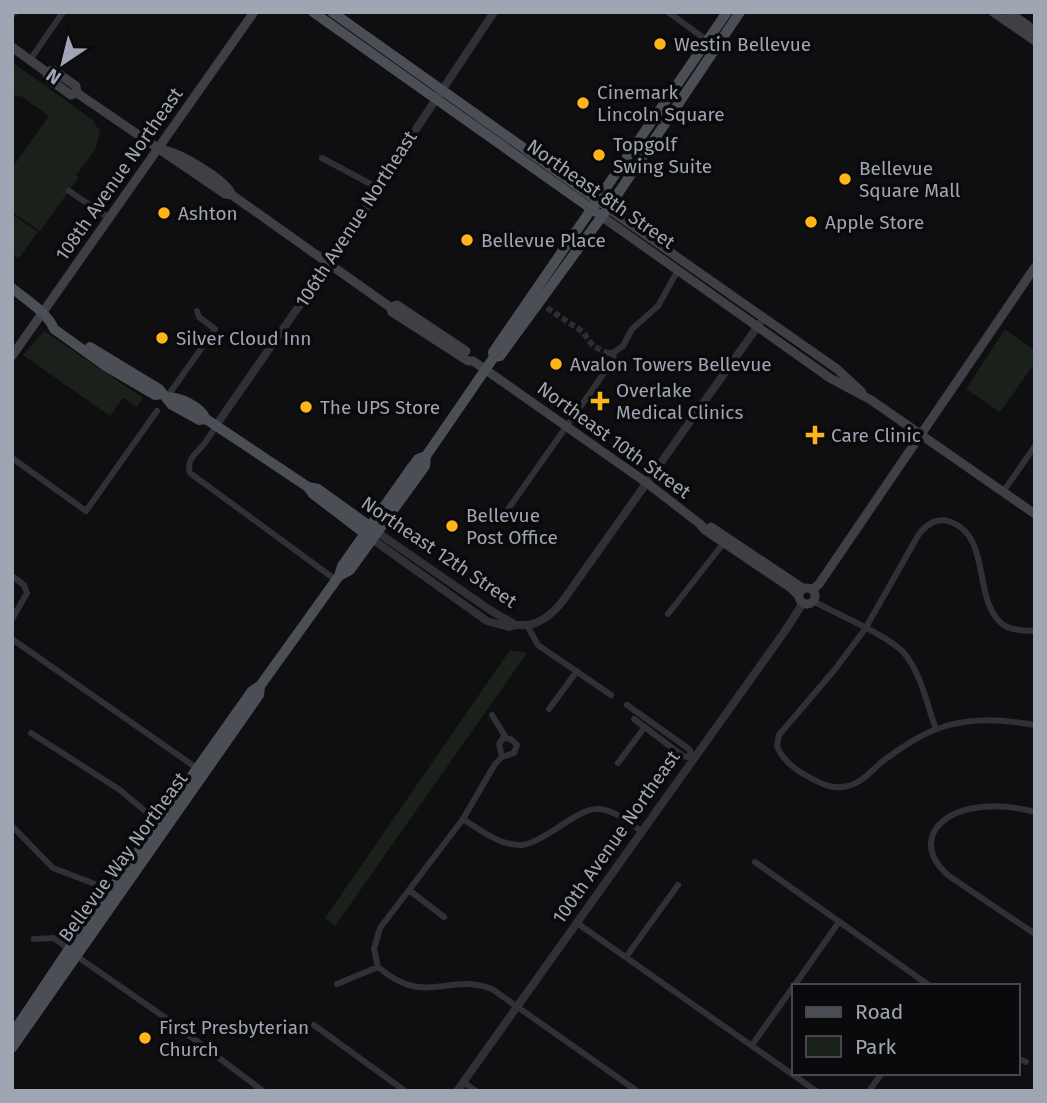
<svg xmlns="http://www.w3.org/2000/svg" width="1047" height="1103" viewBox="0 0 1047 1103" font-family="'Fira Sans',sans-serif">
	<rect width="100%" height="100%" fill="#0f0f11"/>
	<path fill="#19211a" d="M12,62L93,120L100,132L95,150L76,175L79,177L40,231L12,212V168L49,116L21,96L18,99L19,96L12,95Z
		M12,214L38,232L19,258L12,254Z
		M1005,329L1035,351V363L1000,412L966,389Z
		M44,331L143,398L137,407L123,398L110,416L23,355Z
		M510,650L527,653L335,926L325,918Z"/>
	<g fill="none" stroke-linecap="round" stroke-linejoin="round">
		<path stroke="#2c2d31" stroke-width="6" stroke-dasharray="6 3" stroke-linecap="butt" d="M547,308L583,332L593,346L607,353"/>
		<path stroke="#303136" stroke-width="6" d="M668,12L708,41
			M30,60L63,12
			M322,158L378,188
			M69,191L109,218
			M607,353H613L623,346L632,329L658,306L678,270
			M167,397L215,329L199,317L197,311
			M217,424C213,431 209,438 204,444C196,454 186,459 190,473L336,580
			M12,458L86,511L157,411
			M1003,492L1035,446
			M499,522L614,359L613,353
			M12,576L24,585L27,593L12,619
			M813,601C835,613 889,636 904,653C921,673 927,705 936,729
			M668,614L726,540
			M527,625L538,645L611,695
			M1035,631C1022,630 1008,631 999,621C973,594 991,534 948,521C936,518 926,525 919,534L865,629L836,668L779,735L777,746C782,759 795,770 807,776C819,783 833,790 848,786C863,783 875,766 887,758C902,747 917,737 934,730C966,717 1001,719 1035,725
			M12,639L198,769
			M627,705L689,749L693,758
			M549,709L577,671
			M492,715L506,738
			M634,719L683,756L693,758
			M31,733L120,790L159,823
			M618,763L644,728
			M1035,812C1013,806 991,804 969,809C930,818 917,849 949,876L1035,934
			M463,819C480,830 500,846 522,845C533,844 542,837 551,832C594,804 598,799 641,831
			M12,826L53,868L111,890
			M755,862L930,986
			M409,890L444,917
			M577,923L816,1091
			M34,939L54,938L69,949
			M75,955L170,1021L263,1091
			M626,957L678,885
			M378,967C426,1008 447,972 492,989L637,1091
			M337,984L378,967L374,949L380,928L463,819L495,764L502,757L514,753L517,745L511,739L503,738L499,744L502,757
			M794,986L839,922
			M314,1025L405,1091
			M752,1045L793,987
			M1017,1058L1026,1062
			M463,1082L476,1091
			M869,1091L882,1073"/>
		<path stroke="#303136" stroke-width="8" d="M12,14L14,12
			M217,424L365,211L389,170L494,12
			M377,532L490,610L514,624
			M372,539L487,621L509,627C516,623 518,626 526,625C541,624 553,613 562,602L760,323
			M457,1091L785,631L803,603"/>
		<path stroke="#3e4046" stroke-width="9" d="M993,12L1035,41
			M1009,12L1035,31
			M12,47L45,71
			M46,72L53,70L76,86L77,93L225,194L232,195L390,307L392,312L468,361H473L496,377L647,483L700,524L705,530L791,588L799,596
			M46,72L49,79L71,95L77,93
			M164,150C181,154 226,179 232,195
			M607,208L837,369L862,392
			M601,216L830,378L871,400L1035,514
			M390,307L397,305L466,351
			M12,356L254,12
			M711,527L804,589
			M799 596a8 8 0 1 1 16 0a8 8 0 1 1-16 0Z
			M812,590L819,584L1035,267"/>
		<path stroke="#4c4e55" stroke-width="10" d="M313,12L596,212
			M332,12L601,203
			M12,288C25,299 48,313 54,329L107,367L155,395L161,394
			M90,347L159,389L172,405L199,420L206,419
			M494,357L500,356L613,201L740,12
			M167,397C180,397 200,406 206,419L308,487L313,494L372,539
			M308,487L318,489L375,530
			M339,576L342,566L412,467L418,459L426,456
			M12,1034L69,949L252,691L260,686
			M12,1048L259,695L260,686L339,576L350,570L425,466L426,456L494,357L493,352L727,12"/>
	</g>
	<g fill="#ffb419" stroke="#0a0a0c" stroke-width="2.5">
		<circle cx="660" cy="44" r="7"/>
		<circle cx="583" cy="103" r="7"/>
		<circle cx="599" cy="155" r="7"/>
		<circle cx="845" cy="179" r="7"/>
		<circle cx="164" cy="213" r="7"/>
		<circle cx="811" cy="222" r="7"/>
		<circle cx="467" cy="240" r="7"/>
		<circle cx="162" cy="338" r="7"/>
		<circle cx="556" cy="364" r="7"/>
		<path d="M596.5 390.5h7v7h7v7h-7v7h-7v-7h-7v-7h7z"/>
		<circle cx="306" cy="407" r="7"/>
		<path d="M811.5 424.5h7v7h7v7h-7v7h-7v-7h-7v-7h7z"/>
		<circle cx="452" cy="526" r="7"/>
		<circle cx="145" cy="1038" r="7"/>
	</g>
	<g text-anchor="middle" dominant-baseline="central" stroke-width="7" stroke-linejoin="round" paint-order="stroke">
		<g font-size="19" fill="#9fa5b3" stroke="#0a0a0c" text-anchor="start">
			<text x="674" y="44">Westin Bellevue</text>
			<text x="597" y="92">Cinemark<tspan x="597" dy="22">Lincoln Square</tspan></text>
			<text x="613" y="144">Topgolf<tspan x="613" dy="22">Swing Suite</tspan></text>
			<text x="859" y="168">Bellevue<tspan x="859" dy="22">Square Mall</tspan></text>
			<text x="178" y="213">Ashton</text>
			<text x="825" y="222">Apple Store</text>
			<text x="481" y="240">Bellevue Place</text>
			<text x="176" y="338">Silver Cloud Inn</text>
			<text x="570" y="364">Avalon Towers Bellevue</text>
			<text x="616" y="390">Overlake<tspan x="616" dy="22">Medical Clinics</tspan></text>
			<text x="320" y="407">The UPS Store</text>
			<text x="831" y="435">Care Clinic</text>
			<text x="466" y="515">Bellevue<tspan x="466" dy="22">Post Office</tspan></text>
			<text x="159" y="1027">First Presbyterian<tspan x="159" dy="22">Church</tspan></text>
		</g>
		<g font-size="19" fill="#9fa5b3" stroke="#0a0a0c">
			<text transform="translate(119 174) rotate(-55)">108th Avenue Northeast</text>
			<text transform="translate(601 194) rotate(35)">Northeast 8th Street</text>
			<text transform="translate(356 219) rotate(-57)">106th Avenue Northeast</text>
			<text transform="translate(614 440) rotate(36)">Northeast 10th Street</text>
			<text transform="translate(439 552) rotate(34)">Northeast 12th Street</text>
			<text transform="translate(616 837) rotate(-55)">100th Avenue Northeast</text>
			<text transform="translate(123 857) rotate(-54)">Bellevue Way Northeast</text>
		</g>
	</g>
	<rect width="1047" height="1103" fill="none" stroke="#9fa5b3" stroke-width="28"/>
	<rect x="792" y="984" width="228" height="91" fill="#0a0a0c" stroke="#46484f" stroke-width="2"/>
	<rect x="806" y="1007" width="35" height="10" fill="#4c4e55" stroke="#46484f" stroke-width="2"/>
	<text x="855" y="1019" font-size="21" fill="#9fa5b3">Road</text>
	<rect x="806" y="1036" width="35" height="21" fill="#19211a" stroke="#46484f" stroke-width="2"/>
	<text x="855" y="1054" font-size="21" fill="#9fa5b3">Park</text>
	<g transform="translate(63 63) rotate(215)" stroke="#0a0a0c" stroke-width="5" paint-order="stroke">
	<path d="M0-5L12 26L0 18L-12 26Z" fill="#9fa5b3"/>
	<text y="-10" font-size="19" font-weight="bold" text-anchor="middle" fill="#9fa5b3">N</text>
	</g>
</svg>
